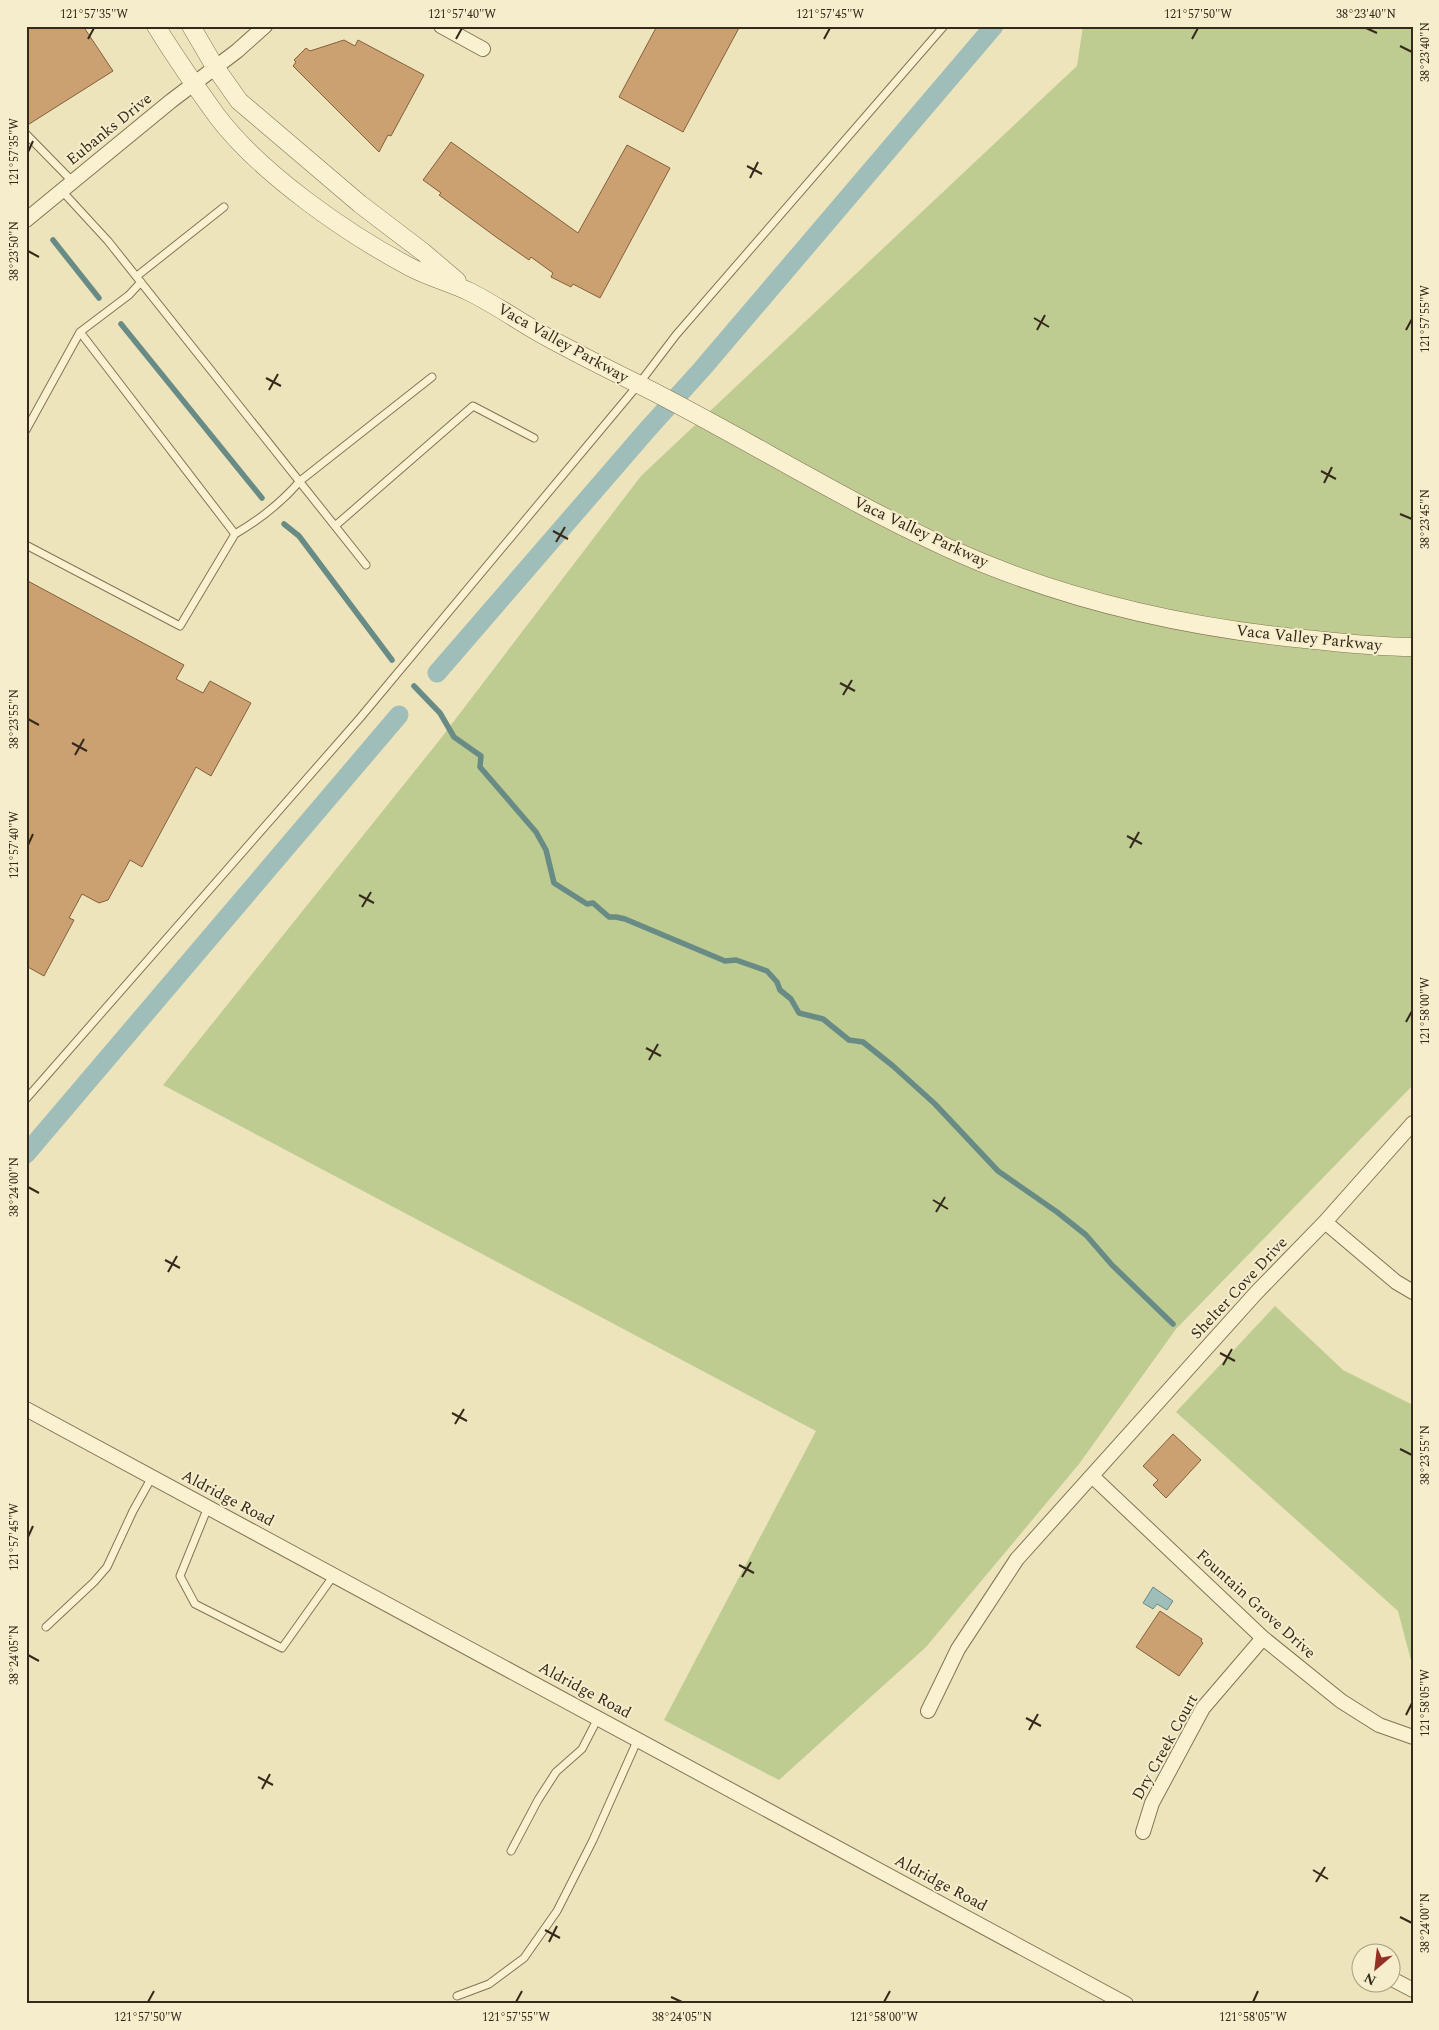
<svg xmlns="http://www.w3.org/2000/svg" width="1439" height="2030" viewBox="0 0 1439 2030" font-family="Spectral,serif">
	<rect width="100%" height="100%" fill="#ede4bc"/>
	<path fill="#becb91" d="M1083,26H1413V1085L1176,1329L1079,1464L926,1647L779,1780L664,1720L816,1431L163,1085L438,742L641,476L1077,66Z
		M1275,1306L1343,1370L1413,1405V1668L1398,1611L1176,1412Z"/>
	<path fill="#a0beb9" stroke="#688b86" d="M1153,1587L1173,1601L1167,1610L1157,1604L1153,1609L1143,1603Z"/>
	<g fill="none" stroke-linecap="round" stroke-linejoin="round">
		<path stroke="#688b86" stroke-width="5.5" d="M53,240L99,298
			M121,324L262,498
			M284,524L299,536L392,660
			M414,686L440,713L454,737L481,756L480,767L536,832L546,850L554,883L587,904L593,903L609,917H616L625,919L725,961L736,960L767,971L777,982L780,990L791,999L799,1013L823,1019L849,1040L863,1042L893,1066L935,1104L998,1171L1057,1212L1086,1235L1112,1265L1173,1324"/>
		<path stroke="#a0beb9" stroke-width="19" d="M437,673L647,430L702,369L994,26
			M26,1154L399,715"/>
	</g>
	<path fill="#cca171" stroke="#84603c" d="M26,26H83L113,71L26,126Z
		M657,26H740L683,132L619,97Z
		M344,40L355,46L358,40L424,75L391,136L388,135L379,152L293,66L296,62L294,60L306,48L310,51Z
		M451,142L578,233L627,145L670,168L600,298L573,284L571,287L551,277L553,273L531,257L529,260L496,237L439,195L441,193L423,180Z
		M26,580L184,665L176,679L203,693L210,681L251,703L211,776L196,767L142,867L130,860L108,900L99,903L82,894L69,918L74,920L44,976L26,966Z
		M1173,1434L1201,1460L1166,1498L1153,1485L1158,1480L1143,1466Z
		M1160,1611L1202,1639L1201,1641L1203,1643L1179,1676L1136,1647Z"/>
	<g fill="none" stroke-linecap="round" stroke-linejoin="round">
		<g stroke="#847456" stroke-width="9">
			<path id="service" d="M26,134L73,182
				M62,191L108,241L366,565
				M137,276L224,207
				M80,332L129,295L141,282
				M26,430L80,332L235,534
				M335,526L473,406L534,438
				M26,545L180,626L235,534C259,520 282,502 300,481L432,377
				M26,1099L360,718L638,385L676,335L944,26
				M208,1507L180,1576L195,1604L282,1648L334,1575
				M46,1627L94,1582L107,1567L133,1511L152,1477
				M511,1851L538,1800L556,1772L582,1749L598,1718
				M457,1996L489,1984L524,1958L557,1911L593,1840L638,1739"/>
		</g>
		<g stroke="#847456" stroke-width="16">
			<path id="minor" d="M441,26L483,49
				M26,220L171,101L237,51L265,26
				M1325,1222L1396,1282L1413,1292
				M26,1409L1126,2004
				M1092,1476L1263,1638L1341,1701L1379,1725L1413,1737
				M928,1711L958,1649L1017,1559L1256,1293L1325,1222L1413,1123
				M1143,1832L1152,1803L1203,1708L1263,1638
				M1392,1979L1413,1990"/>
		</g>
		<g stroke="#847456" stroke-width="19">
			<path id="tertiary" d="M156,26C175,57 196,87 217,116C261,174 346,233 410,267C429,277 451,283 470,292C496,305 520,322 545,336C581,356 618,374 654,392C753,443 847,502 948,548C1060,599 1183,627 1305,639C1341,643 1376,647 1413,647
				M191,26L215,67L239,101L360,204L423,252L457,281"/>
		</g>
		<use href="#service" stroke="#f9f1cf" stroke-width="7"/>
		<use href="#minor" stroke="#f9f1cf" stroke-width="14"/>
		<use href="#tertiary" stroke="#f9f1cf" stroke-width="18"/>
	</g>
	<path fill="none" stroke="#34291b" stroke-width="2" d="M1366,28L1377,33M88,39L94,28M456,39L462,28M824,39L830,28M1192,39L1198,28M1400,46L1412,52M28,152L33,141M747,166L762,174M750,178L758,162M28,251L39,257M1034,318L1049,327M1037,330L1045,315M1406,330L1412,319M266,378L281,386M269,390L278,374M1321,471L1336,479M1324,483L1332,467M1400,514L1412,519M553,531L568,539M556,542L565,527M840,683L855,691M843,695L852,680M28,719L39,725M72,743L87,751M75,755L84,739M1127,836L1142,844M28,845L33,834M1130,848L1139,832M359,895L374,903M362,907L371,892M1406,1022L1412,1011M646,1048L661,1056M649,1060L658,1044M28,1187L39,1193M933,1200L948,1209M936,1212L945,1197M165,1260L180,1268M168,1272L177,1256M1220,1353L1235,1361M1223,1365L1232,1349M452,1413L467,1421M455,1424L464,1409M1400,1449L1412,1455M28,1537L33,1526M739,1565L754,1573M742,1577L751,1562M28,1655L39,1661M1406,1715L1412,1703M1026,1718L1041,1726M1029,1730L1038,1714M258,1777L273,1785M262,1789L270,1774M1313,1870L1328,1879M1316,1882L1325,1867M1400,1917L1412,1923M545,1930L560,1938M549,1942L557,1926M671,1997L682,2002M148,2002L154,1991M516,2002L522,1991M884,2002L890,1991M1253,2002L1258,1991"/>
	<g text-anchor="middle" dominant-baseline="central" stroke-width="4" stroke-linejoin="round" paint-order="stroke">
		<g font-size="16" fill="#34291b" stroke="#f5edcb">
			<text transform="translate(109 129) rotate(-39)">Eubanks Drive</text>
			<text transform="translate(563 343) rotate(29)">Vaca Valley Parkway</text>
			<text transform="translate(921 532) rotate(25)">Vaca Valley Parkway</text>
			<text transform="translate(1309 638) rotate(6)">Vaca Valley Parkway</text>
			<text transform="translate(1239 1288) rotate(-47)">Shelter Cove Drive</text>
			<text transform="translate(228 1498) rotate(28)">Aldridge Road</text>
			<text transform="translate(1256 1604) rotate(42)">Fountain Grove Drive</text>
			<text transform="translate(585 1690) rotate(28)">Aldridge Road</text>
			<text transform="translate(1165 1747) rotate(-61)">Dry Creek Court</text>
			<text transform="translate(941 1883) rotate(28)">Aldridge Road</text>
		</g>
	</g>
	<rect width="1439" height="2030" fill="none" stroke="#f5edcb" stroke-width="55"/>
	<g transform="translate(1376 1968) rotate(208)"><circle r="24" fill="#f5edcb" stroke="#a89f85"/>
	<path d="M0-4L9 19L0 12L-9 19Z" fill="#933126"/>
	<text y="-8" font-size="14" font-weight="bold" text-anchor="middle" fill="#34291b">N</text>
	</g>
	<rect x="28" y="28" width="1384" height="1974" fill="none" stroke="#34291b" stroke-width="2"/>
	<g font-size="12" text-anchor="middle" fill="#34291b">
		<text x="94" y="18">121°57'35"W</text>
		<text x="462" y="18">121°57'40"W</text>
		<text x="830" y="18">121°57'45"W</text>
		<text x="1198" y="18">121°57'50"W</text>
		<text x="1366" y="18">38°23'40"N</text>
		<text transform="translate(1425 52) rotate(-90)" y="4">38°23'40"N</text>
		<text transform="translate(14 152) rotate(-90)" y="4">121°57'35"W</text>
		<text transform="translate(14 251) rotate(-90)" y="4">38°23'50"N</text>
		<text transform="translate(1425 319) rotate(-90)" y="4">121°57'55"W</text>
		<text transform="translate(1425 519) rotate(-90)" y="4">38°23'45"N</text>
		<text transform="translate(14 719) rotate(-90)" y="4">38°23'55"N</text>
		<text transform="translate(14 845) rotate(-90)" y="4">121°57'40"W</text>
		<text transform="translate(1425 1011) rotate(-90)" y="4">121°58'00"W</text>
		<text transform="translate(14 1187) rotate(-90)" y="4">38°24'00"N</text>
		<text transform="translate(1425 1455) rotate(-90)" y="4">38°23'55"N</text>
		<text transform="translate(14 1537) rotate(-90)" y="4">121°57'45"W</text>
		<text transform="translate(14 1655) rotate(-90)" y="4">38°24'05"N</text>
		<text transform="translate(1425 1703) rotate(-90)" y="4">121°58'05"W</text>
		<text transform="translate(1425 1923) rotate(-90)" y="4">38°24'00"N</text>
		<text x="148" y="2021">121°57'50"W</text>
		<text x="516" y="2021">121°57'55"W</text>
		<text x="682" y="2021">38°24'05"N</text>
		<text x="884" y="2021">121°58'00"W</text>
		<text x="1253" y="2021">121°58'05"W</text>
	</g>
</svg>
